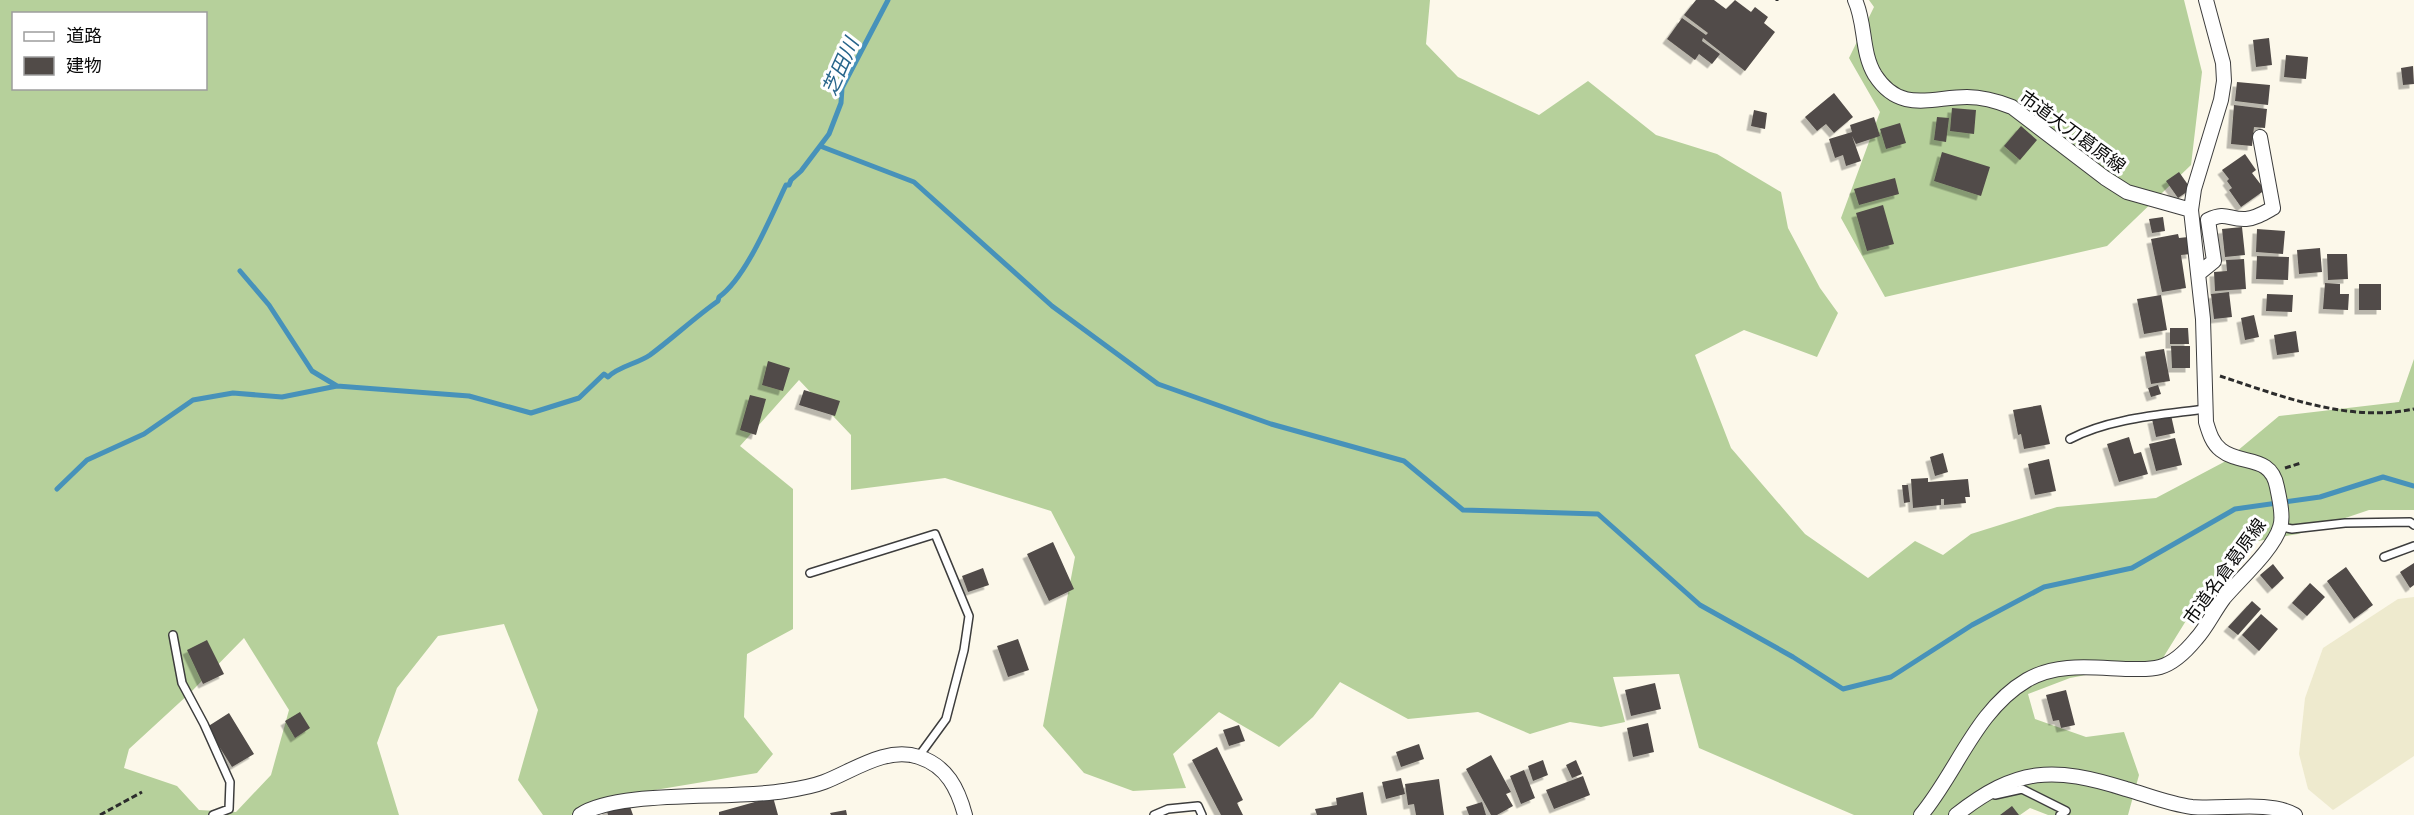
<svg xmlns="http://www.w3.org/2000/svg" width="2414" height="815" viewBox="0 0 2414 815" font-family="'Playfair Display','Noto Sans JP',serif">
	<defs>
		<filter id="shadow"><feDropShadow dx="-4.5" dy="4.5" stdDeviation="0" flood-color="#0004"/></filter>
	</defs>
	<rect width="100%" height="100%" fill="#fcf8ea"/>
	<path fill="#eeeace" d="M2414,597V756L2333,810L2308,789L2299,754L2305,698L2323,648L2398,599Z"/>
	<path fill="#b6d09b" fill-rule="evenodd" d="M0,0H1430L1426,44L1458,77L1539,115L1588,81L1656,135L1717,154L1781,192L1788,228L1820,288L1838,313L1817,357L1744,330L1695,355L1731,448L1805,534L1868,578L1915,541L1943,555L1971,534L2057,507L2156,498L2224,462L2279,416L2399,402L2414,359V510H2369L2298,534L2258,541L2202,595L2161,661L2070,678L2028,694L2035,719L2086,737L2124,732L2139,775L2128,815H2048L2030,808L2020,815H1854L1699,748L1679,674L1613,677L1625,722L1601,727L1570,722L1530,734L1478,712L1408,719L1340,682L1313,717L1279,747L1219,712L1173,754L1186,788L1133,791L1084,773L1043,726L1075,557L1051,511L945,478L851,490V435L799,380L740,446L793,489V629L747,654L744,717L773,754L757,773L649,791L571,815H543L518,780L538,710L504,624L438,636L397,688L377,743L399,815H0ZM14,14H206V88H14ZM244,638L289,710L271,775L236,812L199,810L177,786L124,768L129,749L191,692Z
		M1869,0H2184L2202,72L2191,165L2107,246L1885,297L1841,218L1880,112L1849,58L1874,7Z"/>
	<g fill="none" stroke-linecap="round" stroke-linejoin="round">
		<path stroke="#4792ba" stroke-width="5" d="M820,146L914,182L1052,306L1158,384L1271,424L1404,461L1463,510L1598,514L1700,605L1793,657L1843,689L1891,677L1972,625L2044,587L2132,568L2235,509L2320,497L2383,477L2414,486
			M240,271L269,305L312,371L337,386
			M57,489L87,460L144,434L193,400L233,393L282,397L337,386L469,396L531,413L579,398L604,374L608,377C619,366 637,364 650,355C673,338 694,318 718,301L719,297C746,278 771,216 786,185H789L791,180L801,171L829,134L841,103L842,88L888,0"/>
	</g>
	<path fill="#514b48" filter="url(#shadow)" d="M1696,0H1714L1726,9L1735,0L1751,12L1755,7L1768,17L1764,23L1775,32L1745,71L1703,38L1702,41L1720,54L1712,64L1699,54L1695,60L1667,39L1682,18L1706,35L1708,33L1684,15Z
		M2269,38L2272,65L2256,67L2253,40Z
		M2286,55L2308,57L2306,79L2284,77Z
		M2413,66L2414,84L2403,85L2401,68Z
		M2237,82L2270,85L2268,105L2235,101Z
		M1834,93L1853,117L1834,133L1826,124L1817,131L1805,117Z
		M2234,105L2267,109L2265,128L2254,127L2252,146L2231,144Z
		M1952,108L1976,110L1974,134L1950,131Z
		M1754,110L1767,113L1765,129L1751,126Z
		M1874,117L1880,136L1856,144L1852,136L1861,161L1846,166L1843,155L1835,158L1829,139L1852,132L1850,125Z
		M1937,117L1949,118L1946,142L1934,140Z
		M1900,123L1906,143L1886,149L1880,129Z
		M2021,126L2037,140L2020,160L2004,146Z
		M1942,152L1990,167L1981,196L1934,181Z
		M2245,154L2256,170L2252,173L2265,190L2241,207L2229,190L2232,188L2227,181L2229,179L2222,170Z
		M2179,172L2191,189L2178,198L2166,181Z
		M1895,178L1899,194L1859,205L1854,189Z
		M1883,205L1894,244L1867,251L1856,213Z
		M2163,217L2165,231L2152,233L2149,219Z
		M2242,227L2245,255L2225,257L2222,229Z
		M2257,229L2285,231L2283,254L2256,252Z
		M2178,234L2179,238L2188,237L2191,254L2181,255L2186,288L2162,292L2151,239Z
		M2320,248L2322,272L2299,274L2297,250Z
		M2327,254H2347L2348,279L2328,280Z
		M2257,256L2289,257L2288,280L2256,279Z
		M2244,259L2246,289L2215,291L2214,272L2227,271L2226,260Z
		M2325,283L2340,284V294H2349L2348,310L2323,309Z
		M2359,284H2381V310H2359Z
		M2229,292L2232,317L2214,319L2211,294Z
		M2267,294L2293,295L2292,312L2266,311Z
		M2161,295L2167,330L2144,334L2137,299Z
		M2254,315L2259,337L2245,340L2241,318Z
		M2170,328H2188L2189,344H2170Z
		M2296,331L2299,352L2277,355L2274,335Z
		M2171,346H2190V368H2172Z
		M2164,349L2170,381L2151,384L2145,352Z
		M768,361L790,368L783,391L762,385Z
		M2158,385L2161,394L2151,397L2148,388Z
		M804,390L840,401L835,416L799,405Z
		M750,395L766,399L756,435L740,430Z
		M2041,405L2050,444L2024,449L2021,434L2018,435L2013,410Z
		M2171,415L2175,433L2156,437L2152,419Z
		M2129,437L2134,454L2141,452L2148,474L2119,482L2107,444Z
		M2175,438L2182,465L2156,471L2149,444Z
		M1943,453L1948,472L1935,476L1930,457Z
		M2049,459L2056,491L2035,495L2028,464Z
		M1928,478V482L1968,479L1970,497H1965L1966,503L1944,505V499H1941V505L1913,508L1911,479Z
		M1902,485H1908L1910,502L1904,503Z
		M1053,542L1074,589L1049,601L1027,554Z
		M2414,563V585L2410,588L2400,572Z
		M2273,564L2284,578L2272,589L2260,575Z
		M2346,567L2373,605L2354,619L2327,581Z
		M983,568L989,585L968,592L962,576Z
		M2310,583L2325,597L2307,616L2292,603Z
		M2252,601L2261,609L2238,635L2228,627Z
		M2261,614L2278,629L2259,651L2242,635Z
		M1018,639L1029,670L1008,677L997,646Z
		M207,640L224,674L203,684L187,650Z
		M1655,683L1661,709L1631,716L1625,690Z
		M2066,690L2075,725L2061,728L2059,720L2053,721L2046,695Z
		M300,712L310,728L295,738L285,721Z
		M229,713L254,754L232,767L207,727Z
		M1648,723L1654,752L1633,757L1627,728Z
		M1239,725L1245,741L1229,746L1223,730Z
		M1419,744L1424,759L1401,767L1396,752Z
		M1217,747L1243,800L1237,803L1243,815H1221L1192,760Z
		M1491,755L1511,792L1506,794L1513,806L1497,815H1491L1466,769Z
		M1543,760L1548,775L1533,781L1528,766Z
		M1576,760L1582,774L1572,778L1566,765Z
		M1524,770L1535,798L1521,804L1510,776Z
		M1583,776L1590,795L1554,809L1546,790Z
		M1401,778L1405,794L1386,799L1382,782Z
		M1439,779L1444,815H1416L1414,804L1408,805L1405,784Z
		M1363,792L1367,815H1317L1315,809L1337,805L1336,798Z
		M773,797L778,815H719V812Z
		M628,801L633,815H608L606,808Z
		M1482,802L1486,815H1469L1466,807Z
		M2012,806L2019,815H2000Z
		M846,810L847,815H831L830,813Z"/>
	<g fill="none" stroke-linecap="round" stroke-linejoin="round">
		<g stroke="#3d3d3d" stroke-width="10">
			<path id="lane" d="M2070,439C2110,418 2161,415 2205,409
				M2281,527L2292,529L2345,523L2410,522L2414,525
				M2384,557L2414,546
				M810,573L935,534L969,616L964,650L946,719L919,756
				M173,635L182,683L204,724L230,782L229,809L213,815
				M1995,795L2022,789L2066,811L2060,815
				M1154,815L1168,809L1198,806L1202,815"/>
		</g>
		<g stroke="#3d3d3d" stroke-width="16">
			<path id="street" d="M1855,0C1866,24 1861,52 1875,75C1900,114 1932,97 1967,97C1982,97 1997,101 2012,107L2105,178L2127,192L2191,210
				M2198,274L2214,261L2208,220C2227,211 2228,220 2246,219C2256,218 2264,213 2273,208L2260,137
				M580,815C619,789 732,800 784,791C797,789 811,787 824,782C853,771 886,746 919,757C947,766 958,789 965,815
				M1921,815C1957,772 1976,710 2027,680C2058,662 2094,668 2129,669C2139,669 2150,670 2160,667C2174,663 2187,650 2196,639C2207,627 2214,611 2224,598C2239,580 2274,549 2280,527C2284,517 2279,497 2277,487C2271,454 2241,466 2221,450C2212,443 2209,432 2206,422L2203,319L2191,210L2194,189L2221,100L2224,81L2223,63L2206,0
				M1956,815C2017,767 2053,766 2126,789C2147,795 2169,804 2192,807C2223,810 2268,800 2295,815"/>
		</g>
		<path stroke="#2c2c2c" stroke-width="3" stroke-dasharray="6 3" stroke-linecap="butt" d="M1777,1V0
			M2220,376C2281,396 2349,423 2414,409
			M2285,468L2301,463
			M100,815L142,792"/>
		<use href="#lane" stroke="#fff" stroke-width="7"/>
		<use href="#street" stroke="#fff" stroke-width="14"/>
	</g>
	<g text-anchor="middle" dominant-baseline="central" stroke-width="6" stroke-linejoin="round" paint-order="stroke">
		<g font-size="18" fill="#0a0a0a" stroke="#fff">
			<text transform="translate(2073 131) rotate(36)">市道大刀葛原線</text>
			<text transform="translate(2224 571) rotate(-54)">市道名倉葛原線</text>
		</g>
		<g font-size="20" font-style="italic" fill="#26648a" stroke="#fff">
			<text transform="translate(839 66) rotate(-66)">芝田川</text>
		</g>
	</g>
	<rect x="12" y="12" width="195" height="78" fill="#ffffff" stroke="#9d9d9d" stroke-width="1.5"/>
	<rect x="24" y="32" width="30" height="9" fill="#ffffff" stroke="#9d9d9d" stroke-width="1.5"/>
	<text x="66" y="42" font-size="18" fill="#0a0a0a">道路</text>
	<rect x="24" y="57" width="30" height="18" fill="#514b48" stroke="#9d9d9d" stroke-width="1.5"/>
	<text x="66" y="72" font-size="18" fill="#0a0a0a">建物</text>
</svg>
